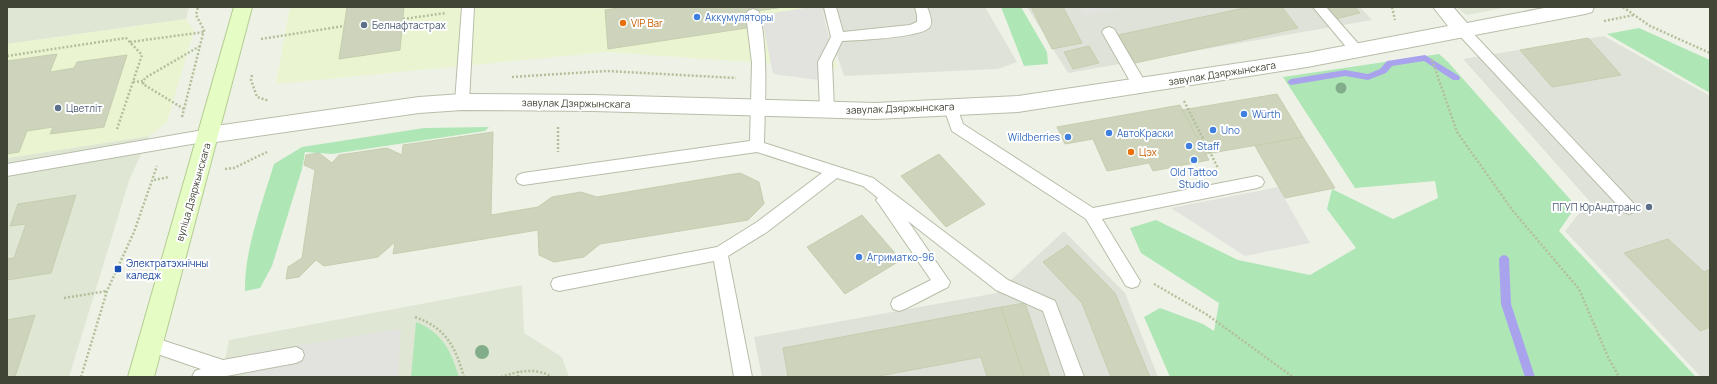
<svg xmlns="http://www.w3.org/2000/svg" width="1717" height="384" viewBox="0 0 1717 384" font-family="Manrope,sans-serif">
	<rect width="100%" height="100%" fill="#eef2e6"/>
	<path fill="#e0e6d4" d="M7,7H189L186,19L7,44Z
		M1455,7H1508L1467,15Z
		M149,136L129,181L69,377H7V158Z
		M522,285L524,333L562,357L569,377H222L229,340Z"/>
	<path fill="#ebf4d1" d="M290,7H595V9L607,7H818L837,68L606,52L276,84Z
		M186,19L194,31L167,122L149,136L7,158V44Z"/>
	<path fill="#dfe2d8" d="M821,7H985L1017,62L998,69L844,76Z
		M1027,7H1360L1372,20L1068,73Z
		M1604,36L1710,96V377H1701L1565,231L1582,210L1592,204L1463,59Z
		M1064,231L1125,293L1158,377H762L754,337L997,293Z"/>
	<path fill="#afe6b6" d="M1001,7H1021L1047,52L1048,64L1024,66Z
		M1639,28L1710,60V93L1607,34Z
		M1439,54L1448,62L1576,206L1559,231L1696,377H1170L1144,317L1160,308L1203,324L1214,331L1219,303L1141,253L1130,228L1156,220L1238,260L1310,275L1356,248L1327,209L1332,189L1393,219L1438,198L1435,181L1355,188L1283,77Z
		M489,127L485,131L332,154L305,152L302,169L272,266L260,288L245,291C244,250 262,204 274,164L302,147L424,128Z
		M416,322C442,332 451,351 459,377H411Z"/>
	<path fill="#e2e3de" d="M811,7H821L832,48L825,81L773,74L761,15Z
		M1078,7H1127L1084,16Z
		M1278,187L1310,243L1245,256L1171,208Z
		M401,329L398,377H246L250,353Z"/>
	<g fill="none" stroke-linecap="round" stroke-linejoin="round">
		<path fill="#a9a3ee" fill-rule="evenodd" d="M1425,55L1459,76L1460,78L1459,80H1453L1424,61L1392,66L1386,73L1368,80L1345,76L1291,85L1287,82L1291,79L1345,70L1368,74L1380,69L1387,61Z
			M1504,255L1507,256L1509,259L1511,304L1535,377H1525L1501,304L1499,259L1501,256Z"/>
	</g>
	<path fill="#cdd4bb" stroke="#c5ceaf" d="M347,7H404L400,50L339,59Z
		M625,7H749L753,27L608,49L605,10Z
		M749,7H784L750,12Z
		M1031,7H1063L1082,43L1052,49Z
		M1249,7H1282L1298,28L1135,63L1118,35Z
		M1324,7H1355L1360,13L1335,19Z
		M1588,38L1621,75L1552,87L1520,50Z
		M1089,46L1099,63L1073,69L1064,52Z
		M57,54L50,72L74,68L77,62L127,55L104,127L50,134L53,127L27,131L19,152L7,154V61Z
		M1277,94L1303,137L1206,154L1182,110Z
		M1180,105L1209,160L1153,171L1149,163L1107,171L1093,139L1065,144L1057,127Z
		M493,132L491,215L538,207L552,197L581,192L597,197L740,173L759,182L764,204L748,220L600,244L584,257L554,262L539,255L538,230L393,254L395,242L378,257L324,266L316,260L299,277L286,279L288,267L302,258L315,170L304,165L306,155L319,153L332,163L339,155L387,148L402,155L403,145Z
		M1303,137L1335,188L1285,198L1255,146Z
		M939,154L985,204L946,227L901,176Z
		M76,195L51,273L7,280V259L14,258L26,224L10,226L18,204Z
		M862,215L901,260L845,294L807,247Z
		M1668,239L1704,272L1710,269V327L1700,331L1624,253Z
		M1068,245L1115,293L1150,377H1111L1082,303L1043,262Z
		M1025,303L1050,377H1024L1001,307Z
		M1001,307L1024,377H987L981,357L874,377H788L783,348Z
		M35,315L15,377H7V320Z"/>
	<g fill="none" stroke-linecap="round" stroke-linejoin="round">
		<g stroke="#b7bea9" stroke-width="2">
			<path id="service" d="M462,7H474L469,102L467,106L462,107L457,106L455,102Z
				M824,7H836L843,32L910,25L917,22V15L915,7H927C929,12 934,23 929,28C918,38 859,40 842,41L832,62L834,109L832,113L827,114L822,113L820,109L818,62L831,37Z
				M1313,7H1326L1362,48L1364,51L1362,54L1357,56L1352,54Z
				M753,9L758,11L760,14C768,57 765,99 764,143L873,178L1008,280L1055,301L1084,377H1066L1043,311L996,290L908,221L950,282L948,287L905,309L899,311L893,309L891,304L893,299L931,280L879,204L876,200L878,198L863,186L837,178L767,232L728,256L752,377H734L714,261L559,291L553,289L551,284L553,279L559,277L717,247L757,222L822,173L757,152L523,185L518,183L516,179L518,175L523,173L750,141L752,63L746,14L748,11Z
				M1463,26L1468,28L1634,204L1637,208L1634,212L1629,214L1624,212L1458,34L1456,31L1458,28Z
				M1109,27L1114,29L1145,82L1147,86L1145,90L1140,91L1135,90L1102,32L1104,29Z
				M950,101L955,102L963,124L1093,208L1257,176L1262,178L1264,182L1262,186L1257,188L1102,219L1140,281L1138,286L1132,288L1126,286L1086,219L952,131L943,106L945,102Z
				M209,129L214,131L216,135L214,139L209,141L7,176V164Z
				M149,336L223,360L296,347L302,350L304,355L302,360L296,363L221,377H192L195,371L201,369L143,349L141,344L143,339Z"/>
		</g>
		<g stroke="#b7bea9" stroke-width="2">
			<path id="minor" d="M1433,7H1453L1467,23L1549,7H1594L1592,12L1585,14L1307,67L1018,112L875,119L593,111L462,110L419,113L209,143L202,141L198,135L202,129L209,127L419,97L462,94L593,95L875,103L1018,96L1307,53L1448,26Z"/>
		</g>
		<g stroke="#b4cc92" stroke-width="2">
			<path id="secondary" d="M234,7H252L154,377H128Z"/>
		</g>
		<path stroke="#b3bf9a" stroke-width="2.5" stroke-dasharray="2 2" stroke-linecap="butt" d="M1392,7L1395,20
			M1623,7L1650,26L1710,53
			M403,19L446,13
			M1604,21L1634,15
			M261,39L344,26
			M130,42L204,32
			M7,56L126,38L142,55L117,129
			M1432,60L1457,132L1513,211L1579,289L1608,357L1619,377
			M252,75L251,80L257,97L269,101
			M512,77L607,71L736,78
			M133,82L144,81
			M1184,101L1218,168
			M184,109L143,84L145,78L200,46
			M182,117L204,30L196,15L198,7
			M558,127V152
			M225,169L234,168L267,152
			M154,180L169,177
			M1154,284L1206,314L1293,377
			M64,298L107,291
			M415,317C446,328 455,346 464,377
			M518,371V377
			M81,377L107,291L134,232L157,166
			M501,377C519,371 535,367 552,377"/>
		<use href="#service" fill="#fff" fill-rule="evenodd"/>
		<use href="#minor" fill="#fff" fill-rule="evenodd"/>
		<use href="#secondary" fill="#e5fdc5" fill-rule="evenodd"/>
	</g>
	<g fill="#82ad8b">
		<circle cx="1341" cy="88" r="5.5"/>
		<circle cx="482" cy="352" r="7"/>
	</g>
	<g fill="#3f7fe0" stroke="#fff" stroke-width="1.5">
		<circle cx="697" cy="17" r="4"/>
		<circle cx="1244" cy="114" r="4"/>
		<circle cx="1213" cy="130" r="4"/>
		<circle cx="1109" cy="133" r="4"/>
		<circle cx="1068" cy="137" r="4"/>
		<circle cx="1189" cy="146" r="4"/>
		<circle cx="1194" cy="160" r="4"/>
		<circle cx="859" cy="257" r="4"/>
	</g>
	<g fill="#e8710a" stroke="#fff" stroke-width="1.5">
		<circle cx="623" cy="23" r="4"/>
		<circle cx="1131" cy="152" r="4"/>
	</g>
	<g fill="#5c6f8a" stroke="#fff" stroke-width="1.5">
		<circle cx="364" cy="25" r="4"/>
		<circle cx="58" cy="108" r="4"/>
		<circle cx="1649" cy="207" r="4"/>
	</g>
	<rect fill="#1a4fb4" stroke="#fff" stroke-width="1.5" x="114" y="265" width="8" height="8" rx="2"/>
	<g text-anchor="middle" dominant-baseline="central" stroke-width="4" stroke-linejoin="round" paint-order="stroke">
		<g font-size="10" fill="#366cbe" stroke="#fff" text-anchor="start">
			<text x="705" y="17">Аккумуляторы</text>
			<text x="1252" y="114">Würth</text>
			<text x="1221" y="130">Uno</text>
			<text x="1117" y="133">АвтоКраски</text>
			<text x="1060" y="137" text-anchor="end">Wildberries</text>
			<text x="1197" y="146">Staff</text>
			<text x="1194" y="172" text-anchor="middle">Old Tattoo<tspan x="1194" dy="12">Studio</tspan></text>
			<text x="867" y="257">Агриматко-96</text>
		</g>
		<g font-size="10" fill="#c56008" stroke="#fff" text-anchor="start">
			<text x="631" y="23">VIP Bar</text>
			<text x="1139" y="152">Цэх</text>
		</g>
		<g font-size="10" fill="#4e5e75" stroke="#fff" text-anchor="start">
			<text x="372" y="25">Белнафтастрах</text>
			<text x="66" y="108">Цветліт</text>
			<text x="1641" y="207" text-anchor="end">ПГУП ЮрАндтранс</text>
		</g>
		<g font-size="10" fill="#414535" stroke="#fff">
			<text transform="translate(1222 73) rotate(-9)">завулак Дзяржынскага</text>
			<text transform="translate(576 103) rotate(1)">завулак Дзяржынскага</text>
			<text transform="translate(900 108) rotate(-2)">завулак Дзяржынскага</text>
			<text transform="translate(193 192) rotate(-74)">вуліца Дзяржынскага</text>
		</g>
		<g font-size="10" fill="#164399" stroke="#fff" text-anchor="start">
			<text x="126" y="263">Электратэхнічны<tspan x="126" dy="12">каледж</tspan></text>
		</g>
	</g>
	<rect width="1717" height="384" fill="none" stroke="#414535" stroke-width="16"/>
</svg>
